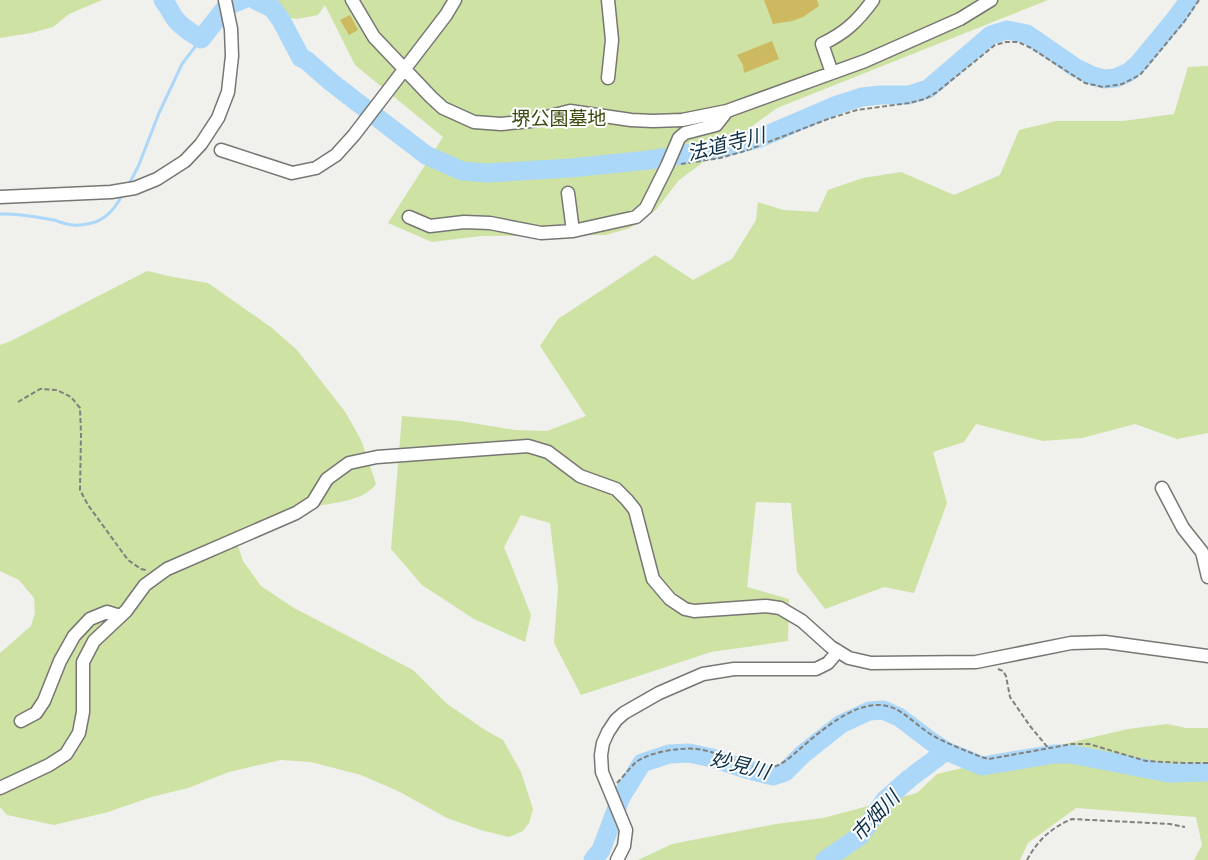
<svg xmlns="http://www.w3.org/2000/svg" width="1208" height="860" viewBox="0 0 1208 860" font-family="'Space Grotesk','Noto Sans JP',sans-serif">
	<rect width="100%" height="100%" fill="#f0f0ec"/>
	<path fill="#cde2a3" d="M0,0H102L69,14L53,27L31,33L0,38Z
		M229,0H1048L777,108L679,180L655,211L630,228L606,235L481,236L432,242L388,223L443,137L355,65L325,5L318,15L297,19L278,16L250,5Z
		M1208,66V433L1177,439L1135,424L1082,438L1043,441L976,424L964,442L933,452L947,503L914,593L884,587L825,609L797,572L791,503L756,502L747,587L789,599L788,641L711,652L581,695L554,643L558,588L550,523L521,515L504,547L531,615L525,642L474,619L422,585L391,549L402,416L460,421L515,430L547,431L586,416L540,346L558,319L655,255L693,280L732,259L756,220L758,202L783,210L818,212L828,190L863,178L901,172L954,195L1000,175L1019,130L1056,121H1123L1174,114L1188,67Z
		M147,271L173,277L208,283L272,328L297,350L346,413L362,442L376,484C360,505 327,501 304,510C283,517 263,527 243,536L238,546L243,561L261,586L294,608L413,670L446,703L485,730L503,740L521,772L533,809L529,823L523,831L509,837L481,830L447,818L398,791L361,775L311,762L281,760L229,772L188,788L151,797L108,812L54,825L7,815L0,807V653L31,626L35,613L34,598L19,580L0,571V345L11,341Z
		M1167,724L1186,728H1208V860H1194L1202,845L1196,817L1076,808L1028,843L1020,860H638L672,844L776,824L823,818L917,793L937,774L1128,729Z"/>
	<g fill="none" stroke-linecap="round" stroke-linejoin="round">
		<path stroke="#abd7f9" stroke-width="3" d="M129,184L138,167L159,113L182,64L201,39
			M0,214C18,213 37,217 54,220C60,222 67,225 73,225C82,226 96,223 103,218C112,213 118,203 123,194"/>
		<path stroke="#abd7f9" stroke-width="19" d="M163,0C169,7 171,14 177,21C183,28 193,34 201,39L227,6L242,0
			M255,0L272,8L281,20L301,58L306,60L331,82L426,155L462,171L487,173L570,168L649,160L718,149L760,138L837,105L862,97L880,95H909L928,89L991,35L1007,30L1027,34L1076,68L1093,76L1104,79L1116,78L1129,72L1139,63L1176,18L1185,6L1188,0
			M593,860L601,850L621,797L642,763L669,754L689,753L712,758L746,769L773,776L785,772L803,754L841,724L869,711L883,710L899,717L932,742L946,751L982,766L1054,754H1071L1168,773L1208,772
			M825,860L860,836L885,800L910,778L946,751"/>
	</g>
	<path fill="#ccb960" d="M764,0H817L819,6L803,17L792,21L773,24Z
		M350,15L358,30L349,35L340,20Z
		M772,41L779,59L744,73L743,65L737,55Z"/>
	<g fill="none" stroke-linecap="round" stroke-linejoin="round">
		<g stroke="#777673" stroke-width="15">
			<path id="minor" d="M352,0L374,37L431,97L443,108L474,122L501,124L531,121L570,111L631,120L653,121L682,120L727,111L865,61L960,19L991,0
				M608,0L612,40L608,78
				M832,73L822,44C845,33 858,21 873,0
				M221,150L292,173L316,168L336,155L354,135L446,15L455,0
				M568,193L573,231
				M0,197L111,192L135,188L157,179L185,161L201,144L218,118L228,92L232,56L231,29L225,0
				M409,217L430,226L464,222L490,223L541,233L573,231L636,217L646,208L667,166L679,138L685,133L716,125L727,111
				M1162,488L1183,528L1202,552L1208,577
				M21,721L36,713L44,701L60,661L74,636L90,619L107,612L120,616
				M0,788L49,765L66,754L79,733L83,712V662L94,641L126,611L145,585L167,569L296,513L313,502L327,479L349,463L377,457L528,446L548,452L580,476L616,489L627,500L635,510L653,579L670,599L685,609L694,611L766,606L780,608L802,621L831,647L849,658L871,663L976,662L1071,643L1105,642L1208,656
				M617,860L624,846L626,830L602,772L601,755L603,743L608,732L616,720L624,713L659,693L703,674L734,669H816L828,663L838,651"/>
		</g>
		<path stroke="#80807d" stroke-width="2" stroke-dasharray="5 2.5" stroke-linecap="butt" d="M681,164L720,158L745,151L828,119L857,110L909,103L925,99L937,92L995,45L1006,42H1018L1031,48L1085,83L1103,87L1122,84L1140,75L1184,22L1199,0
			M18,402L40,389L57,390L71,397L80,408L81,434L80,490L88,505L128,560L141,569L146,570
			M998,669L1003,671L1006,676L1010,697L1030,726L1049,749
			M617,783C623,777 629,769 635,763C648,752 681,747 697,749C710,751 722,755 734,760C745,764 758,770 770,768C783,765 793,755 802,747C822,730 853,703 881,705C901,706 916,726 932,735C947,744 965,750 981,757L989,759L1072,744H1089L1146,761L1184,763H1208
			M1027,860C1037,841 1052,827 1072,819L1170,824L1185,827"/>
		<use href="#minor" stroke="#fff" stroke-width="12"/>
	</g>
	<g text-anchor="middle" dominant-baseline="central" stroke-width="4" stroke-linejoin="round" paint-order="stroke">
		<g font-size="19" fill="#3b4b0f" stroke="#fff">
			<text x="559" y="118">堺公園墓地</text>
		</g>
		<g font-size="20" font-style="italic" fill="#0f3148" stroke="#fff">
			<text transform="translate(726 144) rotate(-14)">法道寺川</text>
			<text transform="translate(740 765) rotate(14)">妙見川</text>
			<text transform="translate(875 816) rotate(-47)">市畑川</text>
		</g>
	</g>
</svg>
